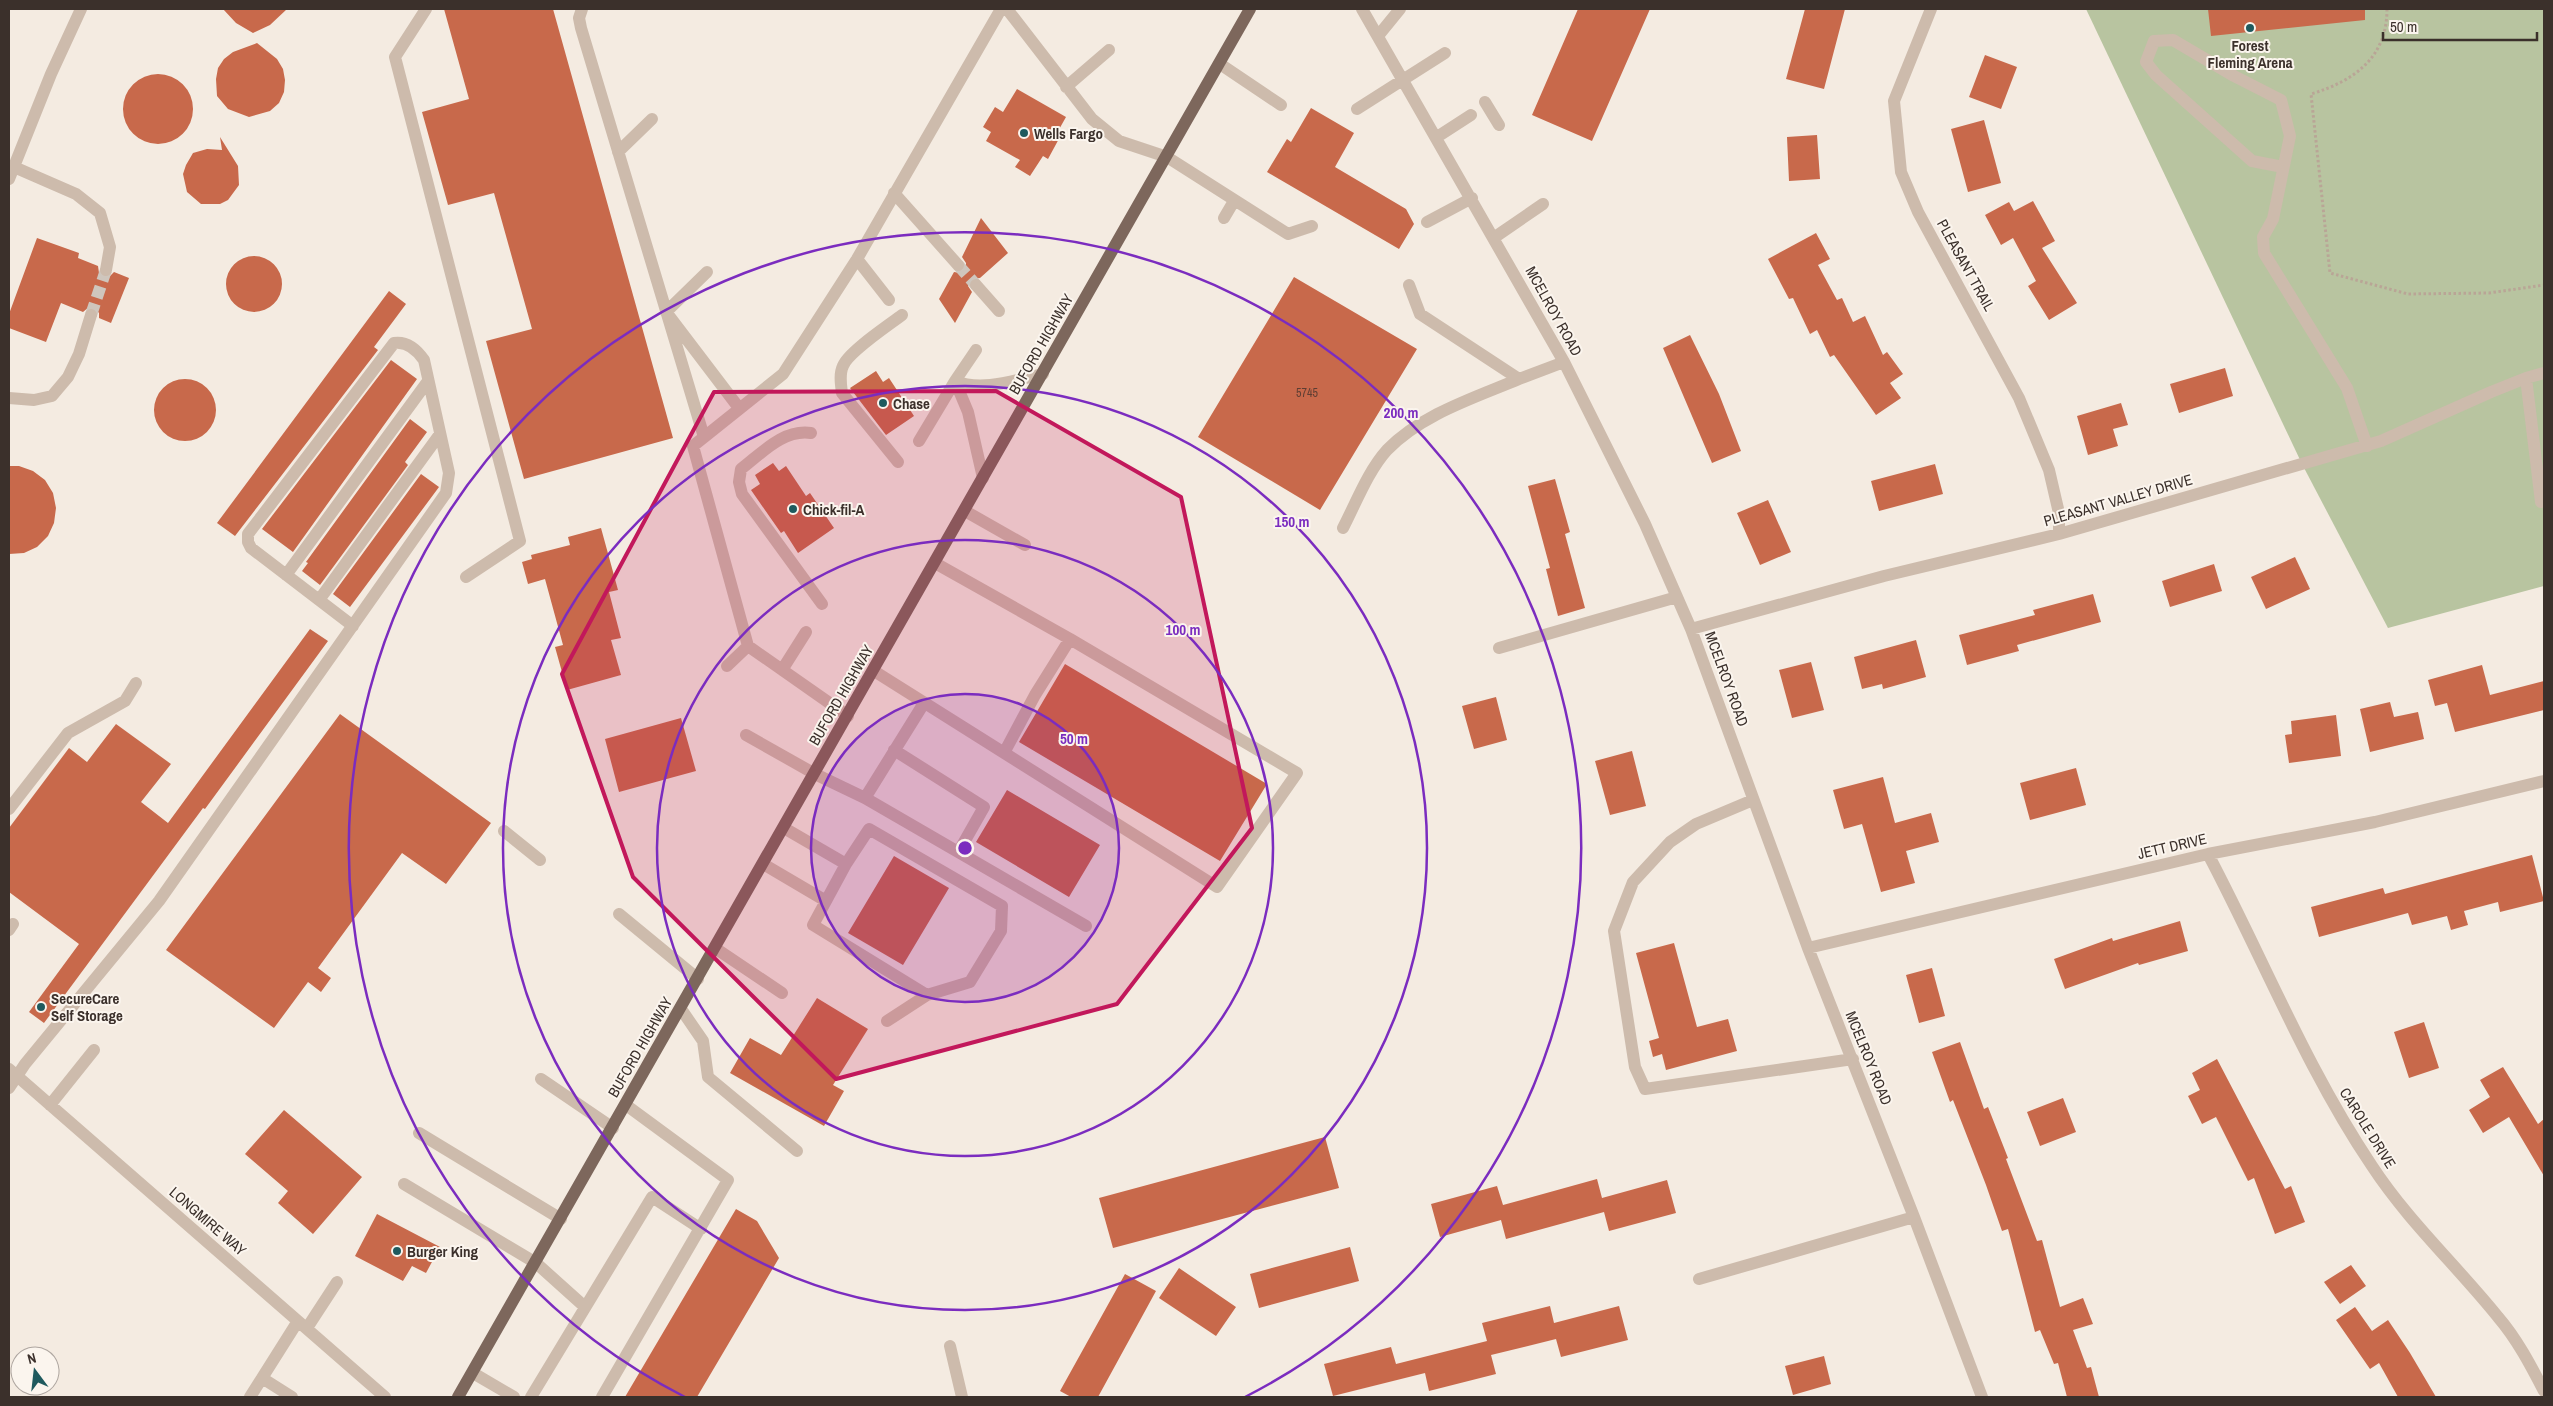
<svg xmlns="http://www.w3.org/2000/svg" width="2553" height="1406" viewBox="0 0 2553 1406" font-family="'Archivo Narrow',sans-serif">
	<rect width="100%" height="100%" fill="#f4ebe1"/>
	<path fill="#b8c4a0" d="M2086,9H2544V586L2388,628L2302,464Z"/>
	<path fill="#c8694b" d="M223,9H287L270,25L253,33L236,23Z
		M444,9H553L673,438L524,479L486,341L532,329L494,193L448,205L422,112L469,99Z
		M1578,9H1650L1592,141L1532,115Z
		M1805,9H1845L1824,89L1786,79Z
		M2208,9H2365V20L2211,36Z
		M257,43L277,59L283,69L285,80L284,92L279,103L270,111L249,117L228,109L217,96L216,79L218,68L224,59L233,52Z
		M1985,55L2017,67L2001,109L1969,97Z
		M123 109a35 35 0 1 1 70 0a35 35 0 1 1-70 0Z
		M1017,89L1066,117L1057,133L1061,135L1048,159L1043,156L1030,176L1015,167L1020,160L986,141L991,132L983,127L995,107L1003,112Z
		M1311,108L1354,133L1335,167L1406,209L1414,224L1399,249L1267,172L1287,139L1291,142Z
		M1984,120L2001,183L1968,192L1951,129Z
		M1817,135L1820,179L1789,181L1787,137Z
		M220,137L238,166L239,185L228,200L220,204H201L187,192L183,174L186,165L193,153L207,149L222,150Z
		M2033,201L2055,241L2042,248L2077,303L2049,320L2028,286L2036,281L2013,238L2001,245L1985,215L2009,202L2014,211Z
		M981,218L1008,253L980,278L970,279L968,286L972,292L955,323L939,299L954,272L960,273L966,268V263L962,257Z
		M1816,233L1830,259L1818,265L1837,300L1842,298L1853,322L1865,316L1883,355L1887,352L1903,374L1890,383L1901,398L1876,415L1834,355L1830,357L1817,330L1810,334L1793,298L1789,299L1768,259Z
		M37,238L79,253L78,258L98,266L99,273L104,278L109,277L114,272L129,278L111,323L99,318V313L94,307H89L83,312L61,303L46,342L9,328V314Z
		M226 284a28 28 0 1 1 56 0a28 28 0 1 1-56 0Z
		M1294,277L1417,349L1320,510L1198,437Z
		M389,291L406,304L374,347L378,350L235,536L217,523Z
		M1690,335L1719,394L1741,451L1712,463L1663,348Z
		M391,360L417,379L293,552L262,529Z
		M2225,368L2233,396L2179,413L2170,384Z
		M876,371L883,382L889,378L914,416L886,435L850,388Z
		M154 410a31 31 0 1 1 62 0a31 31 0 1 1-62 0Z
		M2121,403L2128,425L2113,429L2118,446L2088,455L2077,416Z
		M410,419L427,432L405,462L408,465L320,585L302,571L308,563L306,562Z
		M773,463L779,471L786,466L806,496L810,493L834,528L798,553L784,531L781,533L751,490L760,484L755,475Z
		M1935,464L1943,494L1879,511L1871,481Z
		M9,466H19L33,471L45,480L53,493L56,508L54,523L48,536L37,547L24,553L9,554Z
		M421,474L439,487L350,607L333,594Z
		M1555,479L1570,532L1565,534L1585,608L1558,616L1546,569L1550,568L1528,486Z
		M1768,500L1791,552L1760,565L1737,513Z
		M601,528L618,590L609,592L621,638L611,640L621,675L567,690L555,647L563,645L545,579L528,584L522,562L532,559L531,555L570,545L568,537Z
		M2295,557L2310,589L2266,609L2251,577Z
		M2214,564L2222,591L2170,607L2162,581Z
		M2093,594L2101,622L2017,645L2019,651L1967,665L1959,635L2035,615L2033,610Z
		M310,629L328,641L205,809L203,808L44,1023L29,1012L79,944L9,892V828L69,748L87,762L116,724L171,764L141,802L168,823Z
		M1916,640L1926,677L1883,689L1882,684L1862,689L1854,657Z
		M1811,662L1824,710L1792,718L1779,670Z
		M1065,664L1267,784L1220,861L1019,742Z
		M2482,665L2490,695L2544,681V710L2455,732L2447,703L2435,706L2428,680Z
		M1496,697L1507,740L1474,749L1462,706Z
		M2390,702L2394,717L2418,712L2424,739L2370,752L2360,709Z
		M340,714L491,823L446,884L402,853L318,968L331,978L321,992L308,982L274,1028L166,950Z
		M2336,715L2341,756L2289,763L2285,735L2292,734L2291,721Z
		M681,718L696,771L619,792L605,739Z
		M1632,751L1646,806L1610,815L1595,761Z
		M2076,768L2086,805L2030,820L2020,783Z
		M1883,777L1895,823L1931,813L1939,842L1906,851L1915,883L1881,892L1862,824L1844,829L1833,790Z
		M1007,790L1100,845L1069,897L976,842Z
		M2532,855L2544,901L2500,912L2498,902L2464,911L2468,925L2451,930L2447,916L2412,925L2408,913L2319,937L2311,907L2383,888L2385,894Z
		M894,856L949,888L903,965L848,933Z
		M2180,921L2188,951L2139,965L2138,963L2065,989L2054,959L2112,938L2113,941Z
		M1674,943L1697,1027L1728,1019L1737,1051L1666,1070L1662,1054L1653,1057L1649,1041L1659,1038L1636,953Z
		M1932,968L1945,1016L1919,1023L1906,975Z
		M817,998L868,1029L833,1085L844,1091L824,1126L730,1073L750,1038L781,1055Z
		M2424,1022L2439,1068L2409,1078L2394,1032Z
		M1960,1042L1984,1109L1988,1107L2008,1158L2006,1159L2037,1241L2042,1240L2060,1307L2083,1298L2093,1324L2073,1330L2087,1368L2091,1367L2099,1397H2067L2058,1363L2054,1364L2040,1330L2035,1332L2008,1229L2002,1231L1986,1185L1953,1100L1950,1102L1932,1052Z
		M2217,1059L2285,1189L2291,1186L2305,1222L2275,1234L2254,1178L2248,1181L2216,1117L2202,1124L2188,1096L2200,1090L2192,1073Z
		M2503,1067L2538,1124L2544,1119V1176L2509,1117L2483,1133L2469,1110L2490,1097L2480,1080Z
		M2063,1098L2076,1132L2040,1146L2027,1112Z
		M284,1110L362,1177L313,1234L278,1203L288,1191L245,1154Z
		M1325,1137L1339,1188L1113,1248L1099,1198Z
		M1597,1179L1602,1198L1667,1180L1676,1213L1609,1231L1604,1212L1506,1239L1501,1220L1440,1237L1431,1204L1497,1186L1503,1205Z
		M736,1209L757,1221L779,1258L697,1397H625Z
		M377,1214L440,1247L426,1273L412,1266L403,1281L355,1256Z
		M1350,1247L1359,1281L1259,1308L1250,1274Z
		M2351,1265L2366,1286L2340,1304L2324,1282Z
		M1179,1268L1236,1307L1216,1336L1159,1298Z
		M1125,1274L1156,1291L1098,1397H1071L1060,1391Z
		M1550,1306L1554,1323L1619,1306L1628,1340L1561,1357L1556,1339L1491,1355L1496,1374L1429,1391L1425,1373L1333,1396L1324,1364L1391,1347L1396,1364L1487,1341L1482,1323Z
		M2355,1307L2372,1331L2388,1320L2410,1353L2436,1397H2398L2379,1363L2370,1369L2336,1320Z
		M1824,1356L1831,1384L1793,1395L1785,1366Z"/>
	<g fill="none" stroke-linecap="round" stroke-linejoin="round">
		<path stroke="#cfc6bd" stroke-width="12" stroke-dasharray="12 6" stroke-linecap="butt" d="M958,265L976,285
			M91,315L106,270"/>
		<path stroke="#b9a596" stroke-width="3" stroke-dasharray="2.5 2.5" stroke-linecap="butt" d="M2387,9C2387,58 2354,81 2311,94L2330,273L2408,294L2489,293L2544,285"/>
		<path stroke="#cdbbac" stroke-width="12" d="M426,9L395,57L520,541L466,577
			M582,9L579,18L581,28L704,437
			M1007,9L1092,119L1119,141L1167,157L1288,234L1312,226
			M1362,9L1564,362L1645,524L1691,629L1808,948L1914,1217L1982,1397
			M1931,9L1894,101L1901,172L1918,212L2019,398L2049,470L2059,513V534
			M1378,36L1400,9
			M1220,64L1281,105
			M1066,87L1109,50
			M1485,102L1499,125
			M1357,109L1445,53
			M1437,137L1471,115
			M618,152L652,119
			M14,167L76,194L100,213L110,247L106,270
			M2283,167L2252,161L2156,75L2146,62L2154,41L2173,40L2234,76L2281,100L2290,136L2273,219L2263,237L2264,253L2347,388L2367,446
			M9,179L51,74L81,9
			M894,193L958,265
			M1224,218L1234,201
			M1427,222L1472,198
			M1495,237L1543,204
			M857,259L889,300
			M707,272L666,312L739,408
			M976,285L999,311
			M1409,285L1420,314L1519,379L1564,362
			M2526,378L2541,502
			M955,381L968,412L983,478
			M955,381C982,392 1015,380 1043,374
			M9,398L34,400L52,396L68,377L79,354L91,315
			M811,433C783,429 762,453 741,469L739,482L742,494L822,604
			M919,441L955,381L976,350
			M898,462L842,393C841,385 839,374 843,366C848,352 889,325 902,315
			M965,511L1025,545
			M1343,528C1356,503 1368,471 1387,450C1422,414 1474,398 1519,379
			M935,563L1070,639L1035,695L1004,753
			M286,575L428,381
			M319,600L440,434
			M1691,629L1884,576L2059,534L2381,441L2491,392L2526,378L2544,373
			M1499,648L1677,597
			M727,666L748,646
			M782,670L806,632
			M874,671L1217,887L1297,773L1070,639
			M848,716L748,646L693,446L783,374L857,259L1001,9
			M746,735L815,774L865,798L1086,926
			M894,750L984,807L959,851
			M865,798L924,703
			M1753,800L1696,824L1670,842L1633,882L1614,931L1635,1067L1645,1089L1853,1059
			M9,809L68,733L125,701L136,683
			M784,828L846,864L869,829L1002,906L1001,931L970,982L927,995L813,925L846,864
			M504,831L540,860
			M2208,854C2263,958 2306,1068 2372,1166C2408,1221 2457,1266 2498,1317C2517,1339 2531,1366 2544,1391
			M763,864L826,901
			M619,914L698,979
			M9,930L13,924
			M715,948L782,993
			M1808,948L2208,854L2375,822L2544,781
			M681,1009L703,1041L708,1077L797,1151
			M887,1021L927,995
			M9,1069L385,1397
			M541,1079L613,1128
			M9,1088L25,1064L159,901L446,493L449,473L424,360C417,350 407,341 394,343L248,534V542L251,548L353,626
			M50,1105L94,1050
			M419,1133L561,1219
			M404,1184L536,1263L585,1307
			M1699,1279L1914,1217
			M307,1328L337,1282
			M950,1346L962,1397
			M473,1373L514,1397
			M262,1378L292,1397
			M250,1397L298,1321
			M531,1397L652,1197L701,1229
			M602,1397L728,1180L626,1105"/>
		<path stroke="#7d675c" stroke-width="12" d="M458,1397L1250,9"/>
	</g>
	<path fill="#c2185b" fill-opacity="0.2" stroke="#c2185b" stroke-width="4" stroke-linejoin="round" d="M996,391L1181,497L1252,828L1117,1004L836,1079L633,877L562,674L714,392Z"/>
	<circle cx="965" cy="848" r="154" fill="#7b2cbf" fill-opacity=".12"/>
	<g fill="none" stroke="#7b2cbf" stroke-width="2.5">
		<circle cx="965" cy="848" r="154"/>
		<circle cx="965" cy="848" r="308"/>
		<circle cx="965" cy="848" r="462"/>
		<path d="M685 1397A616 616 0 1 1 1245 1397"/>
	</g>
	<g fill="#1f5a5e" stroke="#fbf5ee" stroke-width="2">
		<circle cx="2250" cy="28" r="5"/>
		<circle cx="1024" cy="133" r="5"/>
		<circle cx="883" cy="403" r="5"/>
		<circle cx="793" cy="509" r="5"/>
		<circle cx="41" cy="1007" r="5"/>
		<circle cx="397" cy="1251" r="5"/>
	</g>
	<g text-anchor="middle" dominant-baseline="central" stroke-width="4" stroke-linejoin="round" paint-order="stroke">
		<g font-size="12" fill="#5e3e33">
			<text x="1307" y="393">5745</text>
		</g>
		<g font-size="15" font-weight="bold" fill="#3b302b" stroke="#fbf5ee" text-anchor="start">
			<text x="2250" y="45" text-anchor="middle">Forest<tspan x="2250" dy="17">Fleming Arena</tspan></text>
			<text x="1034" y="133">Wells Fargo</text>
			<text x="893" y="403">Chase</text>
			<text x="803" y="509">Chick-fil-A</text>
			<text x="51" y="998">SecureCare<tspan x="51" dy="17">Self Storage</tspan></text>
			<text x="407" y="1251">Burger King</text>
		</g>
		<g font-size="15" fill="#3b302b" stroke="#fbf5ee">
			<text transform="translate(1966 265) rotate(61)">PLEASANT TRAIL</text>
			<text transform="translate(1554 311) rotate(61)">MCELROY ROAD</text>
			<text transform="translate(1041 344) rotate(-60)">BUFORD HIGHWAY</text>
			<text transform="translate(2118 500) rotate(-16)">PLEASANT VALLEY DRIVE</text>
			<text transform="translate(1727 679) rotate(70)">MCELROY ROAD</text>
			<text transform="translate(841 695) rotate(-60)">BUFORD HIGHWAY</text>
			<text transform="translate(2172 846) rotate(-13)">JETT DRIVE</text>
			<text transform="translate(640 1047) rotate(-60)">BUFORD HIGHWAY</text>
			<text transform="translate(1869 1058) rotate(68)">MCELROY ROAD</text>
			<text transform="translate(2368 1128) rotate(58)">CAROLE DRIVE</text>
			<text transform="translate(208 1221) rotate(41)">LONGMIRE WAY</text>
		</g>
	</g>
	<circle cx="965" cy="848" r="8" fill="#7b2cbf" stroke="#fbf5ee" stroke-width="2.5"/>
	<g font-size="15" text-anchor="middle" font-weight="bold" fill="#7b2cbf" stroke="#fbf5ee" stroke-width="4" stroke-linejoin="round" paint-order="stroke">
		<text x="1401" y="418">200 m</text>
		<text x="1292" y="527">150 m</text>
		<text x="1183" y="635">100 m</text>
		<text x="1074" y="744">50 m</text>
	</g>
	<rect width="2553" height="1406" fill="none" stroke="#3b302b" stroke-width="20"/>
	<g transform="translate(35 1371) rotate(345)"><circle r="24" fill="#fbf5ee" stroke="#aea6a0"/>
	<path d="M0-4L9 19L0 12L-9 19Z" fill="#1f5a5e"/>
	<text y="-8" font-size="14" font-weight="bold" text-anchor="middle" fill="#3b302b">N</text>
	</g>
	<path d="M2383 32v8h154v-8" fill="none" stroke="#3b302b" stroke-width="2.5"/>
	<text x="2390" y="32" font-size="15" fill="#3b302b" stroke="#fbf5ee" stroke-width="4" paint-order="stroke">50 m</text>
</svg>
